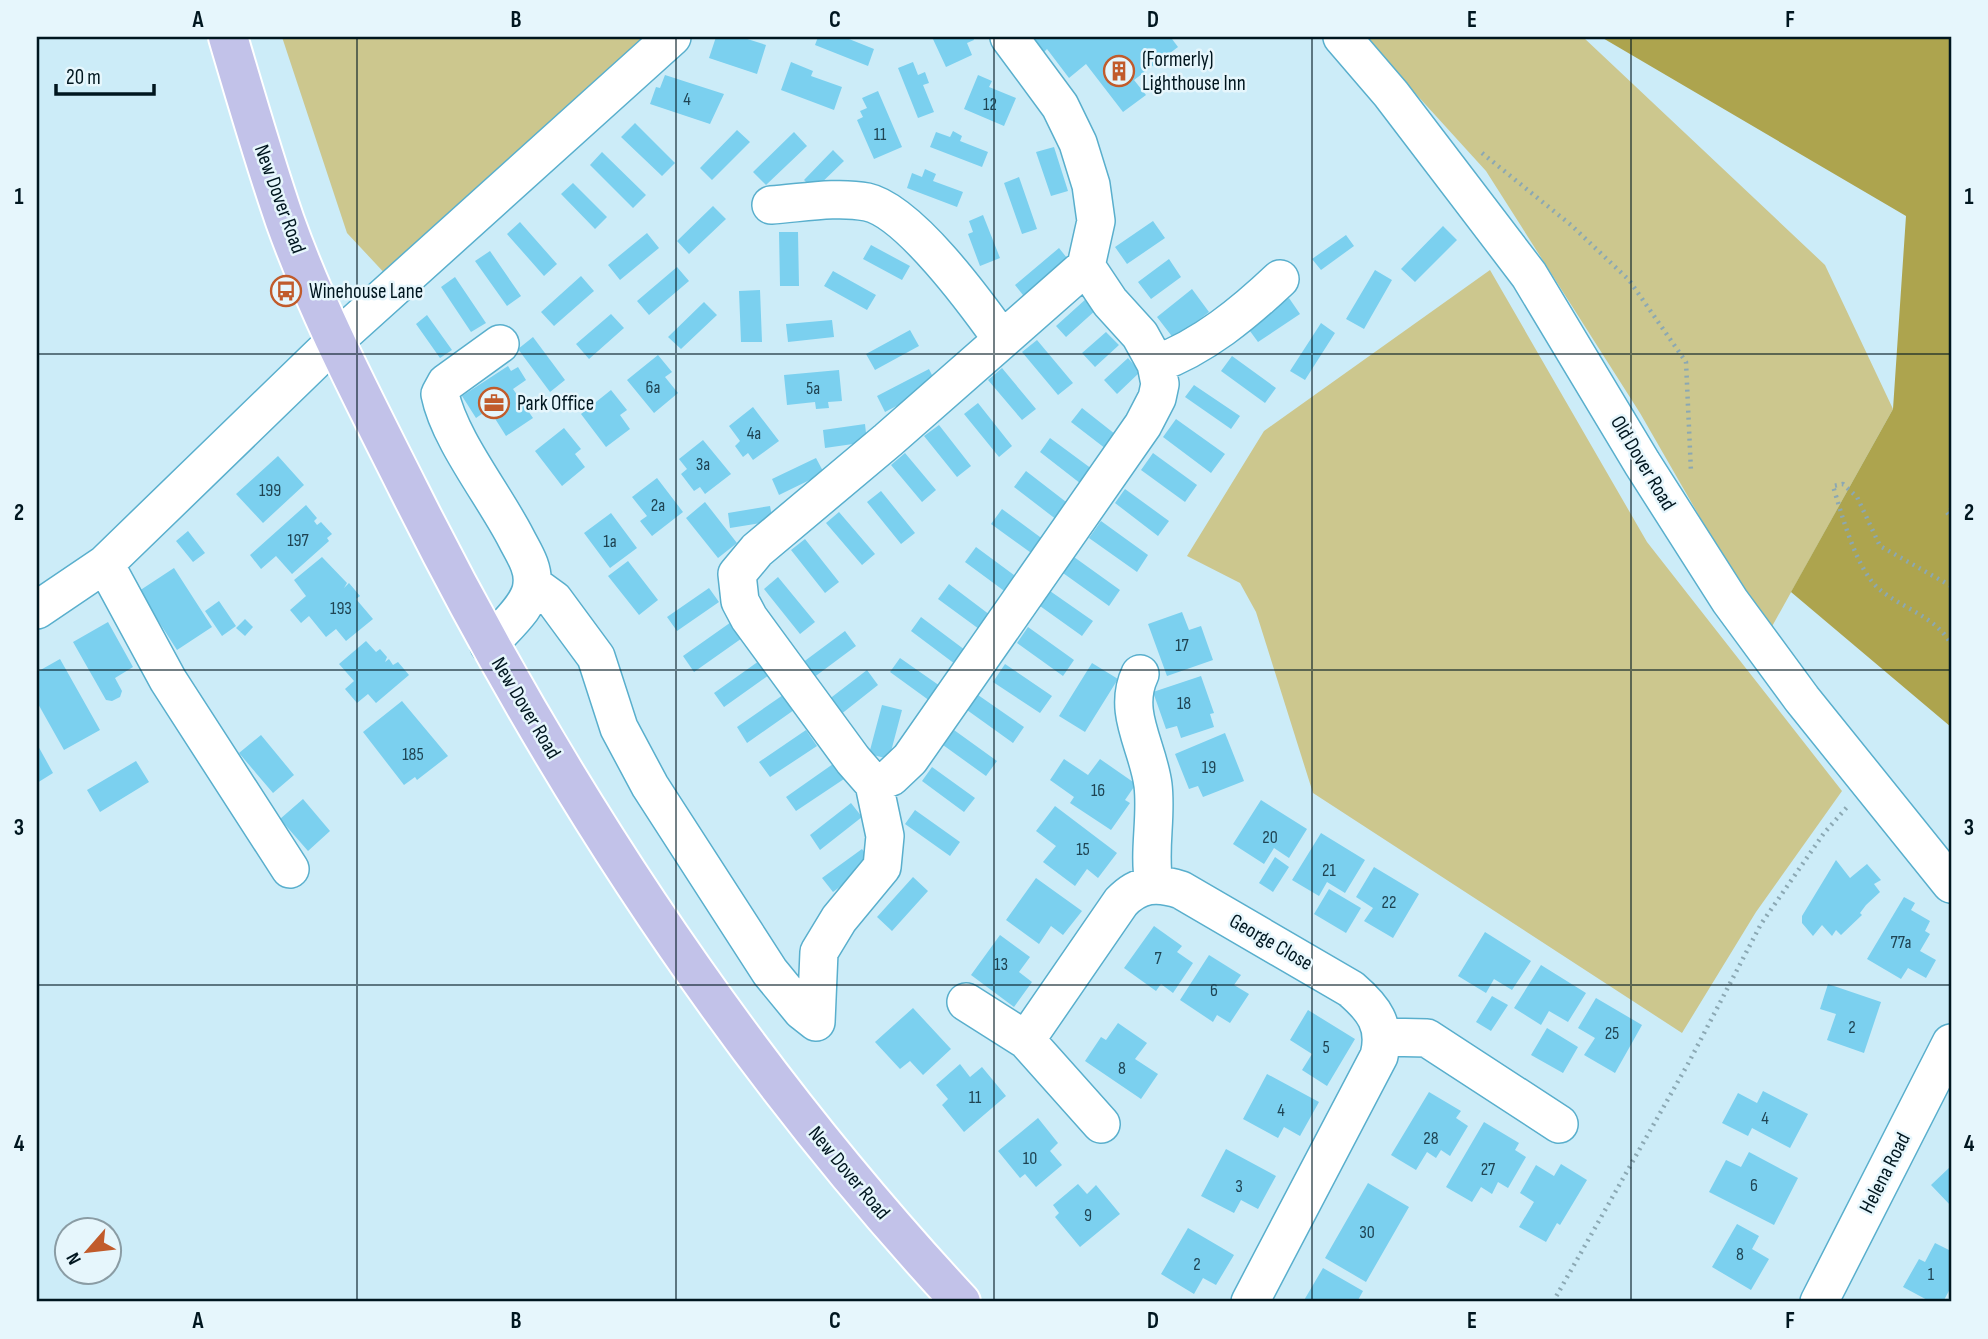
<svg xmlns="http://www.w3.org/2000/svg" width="1988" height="1339" viewBox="0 0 1988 1339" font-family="'Sofia Sans Condensed',sans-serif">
	<rect width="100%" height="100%" fill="#ccecf8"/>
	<path fill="#ccc78e" d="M282,37H647L390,279L347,233Z
		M1364,37H1583L1825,265L1893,409L1770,630L1759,620L1640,413L1486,171Z
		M1490,270L1647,542L1842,791L1756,912L1682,1033L1313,793L1256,612L1240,583L1187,556L1264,431Z"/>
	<path fill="#ada44e" d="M1601,37H1951V727L1791,592L1893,409L1906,216Z"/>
	<path fill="#7bd0ef" d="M716,37H741L766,45L757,74L709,58Z
		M818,37H844L874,49L868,66L815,45Z
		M932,37H973L974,40L967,43L972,55L946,67Z
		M1032,37H1175L1172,39L1178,47L1134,80L1146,95L1123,112L1086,64L1069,78L1047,49L1044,52Z
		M791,62L813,71L811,76L842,87L834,110L781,90Z
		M913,62L918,75L925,72L929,83L923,85L934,112L918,118L898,68Z
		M665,75L724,94L710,124L650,104L656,87L660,88Z
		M978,75L992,81L989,87L1016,98L1004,126L964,109Z
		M878,91L902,147L874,159L857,120L863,117L860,111L867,108L862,98Z
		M635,123L675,163L662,176L621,137Z
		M737,130L750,142L712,180L700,168Z
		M953,131L962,136L960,141L988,152L982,167L930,147L936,132L950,137Z
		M794,132L807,146L766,185L753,172Z
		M1054,147L1068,191L1051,196L1036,152Z
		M833,150L844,161L814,190L804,180Z
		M602,152L646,195L633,208L590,165Z
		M925,169L936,174L933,181L963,192L957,207L907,188L912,173L922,177Z
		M1019,177L1037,229L1022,234L1004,183Z
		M573,183L607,217L595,229L561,194Z
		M713,206L726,219L689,254L677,241Z
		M983,215L1000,258L980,266L968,234L973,232L969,221Z
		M1153,221L1165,238L1127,264L1115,247Z
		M520,222L557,264L544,276L507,234Z
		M1443,226L1457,240L1415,282L1401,269Z
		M779,232H798L799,286H780Z
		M647,233L659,248L620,280L608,265Z
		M1346,235L1354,246L1321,270L1312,259Z
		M871,245L910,266L902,280L863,259Z
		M1059,248L1071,263L1027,300L1015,285Z
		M490,251L521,296L507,306L475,261Z
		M1169,259L1181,277L1151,299L1138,282Z
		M677,267L689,281L649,315L637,301Z
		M1375,270L1392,280L1364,329L1346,319Z
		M833,271L876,295L867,310L824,286Z
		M581,276L594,291L554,326L541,312Z
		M455,277L486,323L471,332L441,287Z
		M1192,289L1209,312L1174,339L1157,317Z
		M760,290L762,342H741L739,291Z
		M1087,298L1097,309L1066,337L1056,326Z
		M1289,298L1300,314L1258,342L1247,327Z
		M704,302L717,315L681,349L668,337Z
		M611,314L624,328L589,359L576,344Z
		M427,315L452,350L440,358L416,324Z
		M832,320L834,337L788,342L786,324Z
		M1321,323L1335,333L1305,380L1290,371Z
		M910,330L919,346L875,370L866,354Z
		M1106,332L1119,345L1095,367L1082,353Z
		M533,337L565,380L550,392L518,349Z
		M1037,340L1073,383L1058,395L1022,352Z
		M658,355L672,372L665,377L678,393L654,413L627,380Z
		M1232,356L1276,388L1265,403L1221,371Z
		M1128,358L1140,372L1117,394L1104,380Z
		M508,366L511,371L518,367L526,380L513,389L533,418L506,436L489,409L476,418L462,396Z
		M1002,368L1036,409L1022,420L988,380Z
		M929,369L937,385L885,412L877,396Z
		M839,370L842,401L828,402L829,408L816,409L815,402L787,405L784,375Z
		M1194,385L1240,416L1231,429L1185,397Z
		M611,390L627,410L620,415L630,429L606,447L581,414Z
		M978,403L1012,446L999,457L964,414Z
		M753,407L779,441L753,460L748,453L743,457L735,446L740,441L729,426Z
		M1082,408L1120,438L1110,452L1071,422Z
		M1176,419L1225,454L1211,473L1163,437Z
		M865,424L867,442L825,448L823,430Z
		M939,425L971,466L957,477L924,436Z
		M564,428L581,449L575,454L585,467L562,486L535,451Z
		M1050,438L1096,472L1085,487L1040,452Z
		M703,440L731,474L705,494L700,487L694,491L681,474L687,469L679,459Z
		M905,453L936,490L922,502L891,465Z
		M1153,453L1197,485L1185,502L1141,470Z
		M278,456L304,485L263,523L236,494Z
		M816,458L824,473L779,495L772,479Z
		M1026,471L1070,505L1057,520L1014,487Z
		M657,478L683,512L652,536L640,521L647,516L632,497Z
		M1125,489L1169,521L1158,536L1115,503Z
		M881,491L915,533L901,544L867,502Z
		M705,502L737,543L718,558L686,518Z
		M306,505L317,518L314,521L317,525L321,522L332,534L327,538L329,541L292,574L276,556L261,569L250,555Z
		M770,506L773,521L730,528L728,513Z
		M1002,509L1044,540L1034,555L991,524Z
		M839,512L875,554L862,565L826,523Z
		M611,513L637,548L610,568L584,533Z
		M1101,521L1148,555L1137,572L1089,538Z
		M188,531L205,553L193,562L176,541Z
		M805,539L839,582L825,593L791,550Z
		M976,547L1018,578L1007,593L965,562Z
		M322,557L347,583L344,588L349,583L360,596L356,599L373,619L346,641L336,629L326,637L309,616L301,623L290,610L306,596L294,580Z
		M1074,557L1120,590L1109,606L1063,573Z
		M628,561L658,600L639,615L608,576Z
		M174,568L212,627L177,650L139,591Z
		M778,577L815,622L800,634L764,589Z
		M949,584L990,615L979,629L938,599Z
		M709,588L719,602L677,631L667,617Z
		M1050,591L1093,621L1082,636L1040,606Z
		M219,601L236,626L222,636L205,611Z
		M1182,612L1189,630L1201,626L1213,660L1167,676L1148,624Z
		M921,617L965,650L955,664L911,631Z
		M245,619L253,627L245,636L236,628Z
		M734,620L745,636L694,672L683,656Z
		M108,622L133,667L115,678L122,691L120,697L112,701L106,700L73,642Z
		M1028,627L1074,660L1063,676L1017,643Z
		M845,631L856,646L813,678L802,663Z
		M366,641L376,652L380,649L387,657L385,662L389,659L393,665L398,662L409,675L376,703L368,694L357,703L345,689L354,681L339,664Z
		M900,658L940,686L930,701L890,672Z
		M60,659L100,730L64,750L37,702V672Z
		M759,661L769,675L724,707L714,693Z
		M1092,663L1118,679L1085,732L1059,716Z
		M1005,664L1052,696L1040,713L993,682Z
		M867,670L878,685L840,715L828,700Z
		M1201,676L1214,713L1210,714L1214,727L1181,738L1177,726L1166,729L1153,692Z
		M783,695L794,710L747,743L737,727Z
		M978,695L1024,727L1013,743L967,710Z
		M402,701L448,756L417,780L415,777L404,785L363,732Z
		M882,705L902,710L889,759L869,754Z
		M806,730L817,746L770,777L759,762Z
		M954,730L997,761L986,776L943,745Z
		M1225,733L1244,781L1203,797L1198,786L1189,789L1175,754Z
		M261,735L294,775L273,793L239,753Z
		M37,744L53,773L37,783Z
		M1064,759L1088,775L1100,759L1136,784L1125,800L1130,803L1111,830L1070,803L1074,797L1050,780Z
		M136,761L149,782L100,812L87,790Z
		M833,764L844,779L796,811L786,797Z
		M932,767L975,798L964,812L922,781Z
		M303,799L330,831L308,851L280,819Z
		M1261,800L1307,829L1289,858L1274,848L1264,864L1233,844Z
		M851,803L862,817L820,850L810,835Z
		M1055,806L1117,853L1098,878L1087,869L1075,886L1043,862L1056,846L1036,831Z
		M915,810L960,842L950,856L905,824Z
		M1321,833L1365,860L1345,893L1327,882L1319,896L1292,880Z
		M862,849L872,863L833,892L822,878Z
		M1275,857L1289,867L1273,892L1259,883Z
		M1836,860L1850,878L1867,864L1881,880L1874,884L1880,892L1866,905L1860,913L1862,915L1841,935L1836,930L1832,936L1822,925L1813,936L1802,923V916Z
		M1374,867L1419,894L1393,938L1364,921L1373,908L1356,897Z
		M913,877L928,891L892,931L877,917Z
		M1036,878L1082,911L1063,935L1051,926L1039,944L1006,920Z
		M1329,889L1361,908L1346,933L1314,914Z
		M1904,897L1915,903L1911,910L1930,921L1925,931L1930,934L1920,951L1936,960L1926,978L1908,968L1901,979L1867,959Z
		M1154,926L1182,946L1177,952L1193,963L1173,993L1161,984L1156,991L1124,968Z
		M1485,932L1531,961L1512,990L1494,979L1486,993L1458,976Z
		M1000,935L1030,957L1019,972L1032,982L1014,1007L971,975Z
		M1209,955L1241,975L1234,985L1249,994L1230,1023L1217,1015L1213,1022L1180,1000Z
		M1541,965L1586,993L1568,1022L1549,1011L1541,1025L1514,1008Z
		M1828,984L1881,1002L1864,1053L1827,1040L1836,1014L1820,1009Z
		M1492,996L1508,1005L1491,1031L1476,1022Z
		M1596,998L1642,1025L1615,1073L1584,1055L1595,1038L1578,1028Z
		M913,1008L951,1049L923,1075L910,1061L900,1069L875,1042Z
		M1308,1010L1355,1039L1327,1086L1302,1070L1312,1054L1290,1040Z
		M1118,1023L1147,1043L1135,1059L1158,1074L1141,1099L1085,1061L1101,1037L1106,1040Z
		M1547,1028L1578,1047L1563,1073L1531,1055Z
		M960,1064L970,1077L982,1067L1006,1096L964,1132L942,1105L948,1099L936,1085Z
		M1267,1074L1319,1102L1300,1136L1284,1127L1278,1138L1243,1119Z
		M1763,1091L1808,1114L1790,1148L1752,1128L1748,1136L1722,1123L1738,1093L1757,1103Z
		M1429,1092L1461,1111L1456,1118L1468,1126L1450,1156L1441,1150L1436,1158L1427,1152L1416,1170L1391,1155Z
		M1038,1118L1058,1143L1050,1151L1062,1165L1036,1187L1025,1174L1020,1178L998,1151Z
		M1484,1122L1519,1143L1515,1150L1526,1157L1508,1188L1498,1182L1492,1194L1481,1187L1472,1202L1446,1187Z
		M1226,1149L1276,1176L1258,1209L1241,1200L1234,1213L1201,1196Z
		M1749,1152L1798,1178L1774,1225L1709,1192L1726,1160L1741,1167Z
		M1561,1164L1587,1180L1560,1225L1557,1223L1546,1242L1519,1227L1534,1202L1520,1193L1536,1165L1554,1176Z
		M1951,1166V1206L1931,1185Z
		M1368,1183L1409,1207L1366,1282L1325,1258Z
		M1078,1184L1087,1194L1096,1185L1120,1214L1080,1247L1055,1217L1059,1213L1053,1205Z
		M1737,1224L1759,1236L1752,1249L1769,1259L1751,1290L1712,1267Z
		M1188,1228L1234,1255L1216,1285L1203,1278L1194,1294L1161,1274Z
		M1935,1243L1951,1251V1287L1943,1302H1931L1903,1287L1919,1259L1925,1262Z
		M1323,1268L1363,1291L1357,1302H1303Z"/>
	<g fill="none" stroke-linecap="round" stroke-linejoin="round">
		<g stroke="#59afcd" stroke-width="40">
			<path id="minor" d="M1342,37L1391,94L1529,275L1642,463L1730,601L1802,699L1951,884
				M771,205C801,203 837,196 867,202C909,211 976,303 1001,338
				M1156,364C1203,347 1244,313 1280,279
				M105,564L168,680L290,869
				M532,584L554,600L596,657L619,728L650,786L770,972L802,1011L816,1022
				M37,610L105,564L336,340L672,37
				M489,645C502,629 531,606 532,584C534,567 523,552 516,538C494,495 449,439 440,394L446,383L500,344
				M1140,674C1122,712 1148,746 1153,785C1157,818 1148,851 1154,884
				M874,784L891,777L910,759L1143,425L1157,398L1160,384L1156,364L1140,335L1110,302L1086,266
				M966,1002L1026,1040
				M816,1022L819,952L839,919L882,867L885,836L874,784L853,760L749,618L740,601L737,574L757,550L888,440L1086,266L1096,221L1091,185L1078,143L1060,106L1009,37
				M1382,1037L1427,1038L1559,1124
				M1101,1124L1026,1040L1121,902C1139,883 1157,882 1181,890L1351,989C1373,1008 1387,1025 1379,1056L1250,1302
				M1819,1302L1951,1043"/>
		</g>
		<g stroke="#fff" stroke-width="42">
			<path id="major" d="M228,37C246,98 264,160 285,221C318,313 365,402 409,490C556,784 737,1061 961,1302"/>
		</g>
		<path stroke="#8ba8b3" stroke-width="4.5" stroke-dasharray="2 5" stroke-linecap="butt" d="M1482,153L1571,225L1629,280L1686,362L1691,472
			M1951,510L1946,511L1951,518
			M1951,586L1880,546L1857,497L1843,484L1833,486C1842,515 1856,569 1879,589C1903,609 1935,616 1951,644
			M1553,1302L1689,1062L1761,924L1824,833L1847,807"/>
		<use href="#minor" stroke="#fff" stroke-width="37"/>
		<use href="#major" stroke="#c2c2e9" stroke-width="38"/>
	</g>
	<path fill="none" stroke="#00161f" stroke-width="2" stroke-opacity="0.55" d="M357,37V1302M676,37V1302M994,37V1302M1312,37V1302M1631,37V1302M37,354H1951M37,670H1951M37,985H1951"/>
	<defs>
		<g id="building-ring" transform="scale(1.575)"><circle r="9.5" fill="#e6f6fc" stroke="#c15b2b" stroke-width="1.5"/><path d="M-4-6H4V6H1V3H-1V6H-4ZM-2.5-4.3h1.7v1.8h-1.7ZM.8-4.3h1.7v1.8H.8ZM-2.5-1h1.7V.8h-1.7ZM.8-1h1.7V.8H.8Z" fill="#c15b2b"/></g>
		<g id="bus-ring" transform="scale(1.575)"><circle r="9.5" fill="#e6f6fc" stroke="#c15b2b" stroke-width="1.5"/><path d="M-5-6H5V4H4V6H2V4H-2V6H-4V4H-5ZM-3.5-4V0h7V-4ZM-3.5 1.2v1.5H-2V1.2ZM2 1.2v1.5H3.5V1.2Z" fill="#c15b2b"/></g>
		<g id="office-ring" transform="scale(1.575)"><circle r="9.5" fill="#e6f6fc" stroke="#c15b2b" stroke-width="1.5"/><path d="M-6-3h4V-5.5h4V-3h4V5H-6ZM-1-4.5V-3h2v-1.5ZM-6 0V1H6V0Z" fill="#c15b2b"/></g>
	</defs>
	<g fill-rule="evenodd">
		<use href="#building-ring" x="1119" y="71"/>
		<use href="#bus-ring" x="286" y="291"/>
		<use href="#office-ring" x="494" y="403"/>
	</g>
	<g text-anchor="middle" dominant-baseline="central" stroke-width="5" stroke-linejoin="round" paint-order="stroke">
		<g font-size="18" fill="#1f4453">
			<text x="687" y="99">4</text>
			<text x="990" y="104">12</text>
			<text x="880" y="134">11</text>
			<text x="653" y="387">6a</text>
			<text x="813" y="388">5a</text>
			<text x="754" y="433">4a</text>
			<text x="703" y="464">3a</text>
			<text x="270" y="490">199</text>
			<text x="658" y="505">2a</text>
			<text x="298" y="540">197</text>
			<text x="610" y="541">1a</text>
			<text x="341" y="608">193</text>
			<text x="1182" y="645">17</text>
			<text x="1184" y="703">18</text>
			<text x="413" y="754">185</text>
			<text x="1209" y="767">19</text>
			<text x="1098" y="790">16</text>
			<text x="1270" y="837">20</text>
			<text x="1083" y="849">15</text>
			<text x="1329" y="870">21</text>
			<text x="1389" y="902">22</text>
			<text x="1901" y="942">77a</text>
			<text x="1158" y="958">7</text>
			<text x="1001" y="964">13</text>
			<text x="1214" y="990">6</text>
			<text x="1852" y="1027">2</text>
			<text x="1612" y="1033">25</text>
			<text x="1326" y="1047">5</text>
			<text x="1122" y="1068">8</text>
			<text x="975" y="1097">11</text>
			<text x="1281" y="1110">4</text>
			<text x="1765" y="1118">4</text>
			<text x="1431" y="1138">28</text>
			<text x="1030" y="1158">10</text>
			<text x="1488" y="1169">27</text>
			<text x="1754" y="1185">6</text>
			<text x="1239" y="1186">3</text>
			<text x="1088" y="1215">9</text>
			<text x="1367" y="1232">30</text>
			<text x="1740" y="1254">8</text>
			<text x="1197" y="1264">2</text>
			<text x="1931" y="1274">1</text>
		</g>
		<g font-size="21" fill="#00161f" stroke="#e6f6fc" text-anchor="start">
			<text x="1142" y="59">(Formerly)<tspan x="1142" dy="24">Lighthouse Inn</tspan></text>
			<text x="309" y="291">Winehouse Lane</text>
			<text x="517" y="403">Park Office</text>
		</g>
		<g font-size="21" fill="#00161f" stroke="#e6f6fc">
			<text transform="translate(280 199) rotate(70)">New Dover Road</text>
			<text transform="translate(1643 463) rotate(59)">Old Dover Road</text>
			<text transform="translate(526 708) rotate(59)">New Dover Road</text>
			<text transform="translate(1271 942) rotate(30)">George Close</text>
			<text transform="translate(849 1173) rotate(50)">New Dover Road</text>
			<text transform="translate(1885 1173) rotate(-63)">Helena Road</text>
		</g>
	</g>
	<rect width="1988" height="1339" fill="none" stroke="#e6f6fc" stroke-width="77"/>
	<g transform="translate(88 1251) rotate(242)"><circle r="33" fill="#e6f6fc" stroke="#8a9ca4" stroke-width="2"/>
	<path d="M0-5L12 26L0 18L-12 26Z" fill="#c15b2b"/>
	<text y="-10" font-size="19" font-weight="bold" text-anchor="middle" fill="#00161f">N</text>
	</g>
	<path d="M56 84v10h98v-10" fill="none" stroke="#00161f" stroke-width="3.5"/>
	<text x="66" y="84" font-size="21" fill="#00161f" stroke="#e6f6fc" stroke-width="5" paint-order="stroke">20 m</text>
	<rect x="38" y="38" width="1912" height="1262" fill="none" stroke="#00161f" stroke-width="2.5"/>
	<g font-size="23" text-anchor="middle" font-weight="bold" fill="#00161f">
		<text x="198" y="27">A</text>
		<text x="516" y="27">B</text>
		<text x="835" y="27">C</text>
		<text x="1153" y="27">D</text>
		<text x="1472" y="27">E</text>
		<text x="1790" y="27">F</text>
		<text x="19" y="204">1</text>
		<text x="1969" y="204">1</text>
		<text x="19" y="520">2</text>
		<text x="1969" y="520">2</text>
		<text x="19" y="835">3</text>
		<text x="1969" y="835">3</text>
		<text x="19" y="1151">4</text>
		<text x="1969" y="1151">4</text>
		<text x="198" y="1328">A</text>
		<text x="516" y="1328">B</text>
		<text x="835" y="1328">C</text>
		<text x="1153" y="1328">D</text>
		<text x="1472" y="1328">E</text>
		<text x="1790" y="1328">F</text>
	</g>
</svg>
